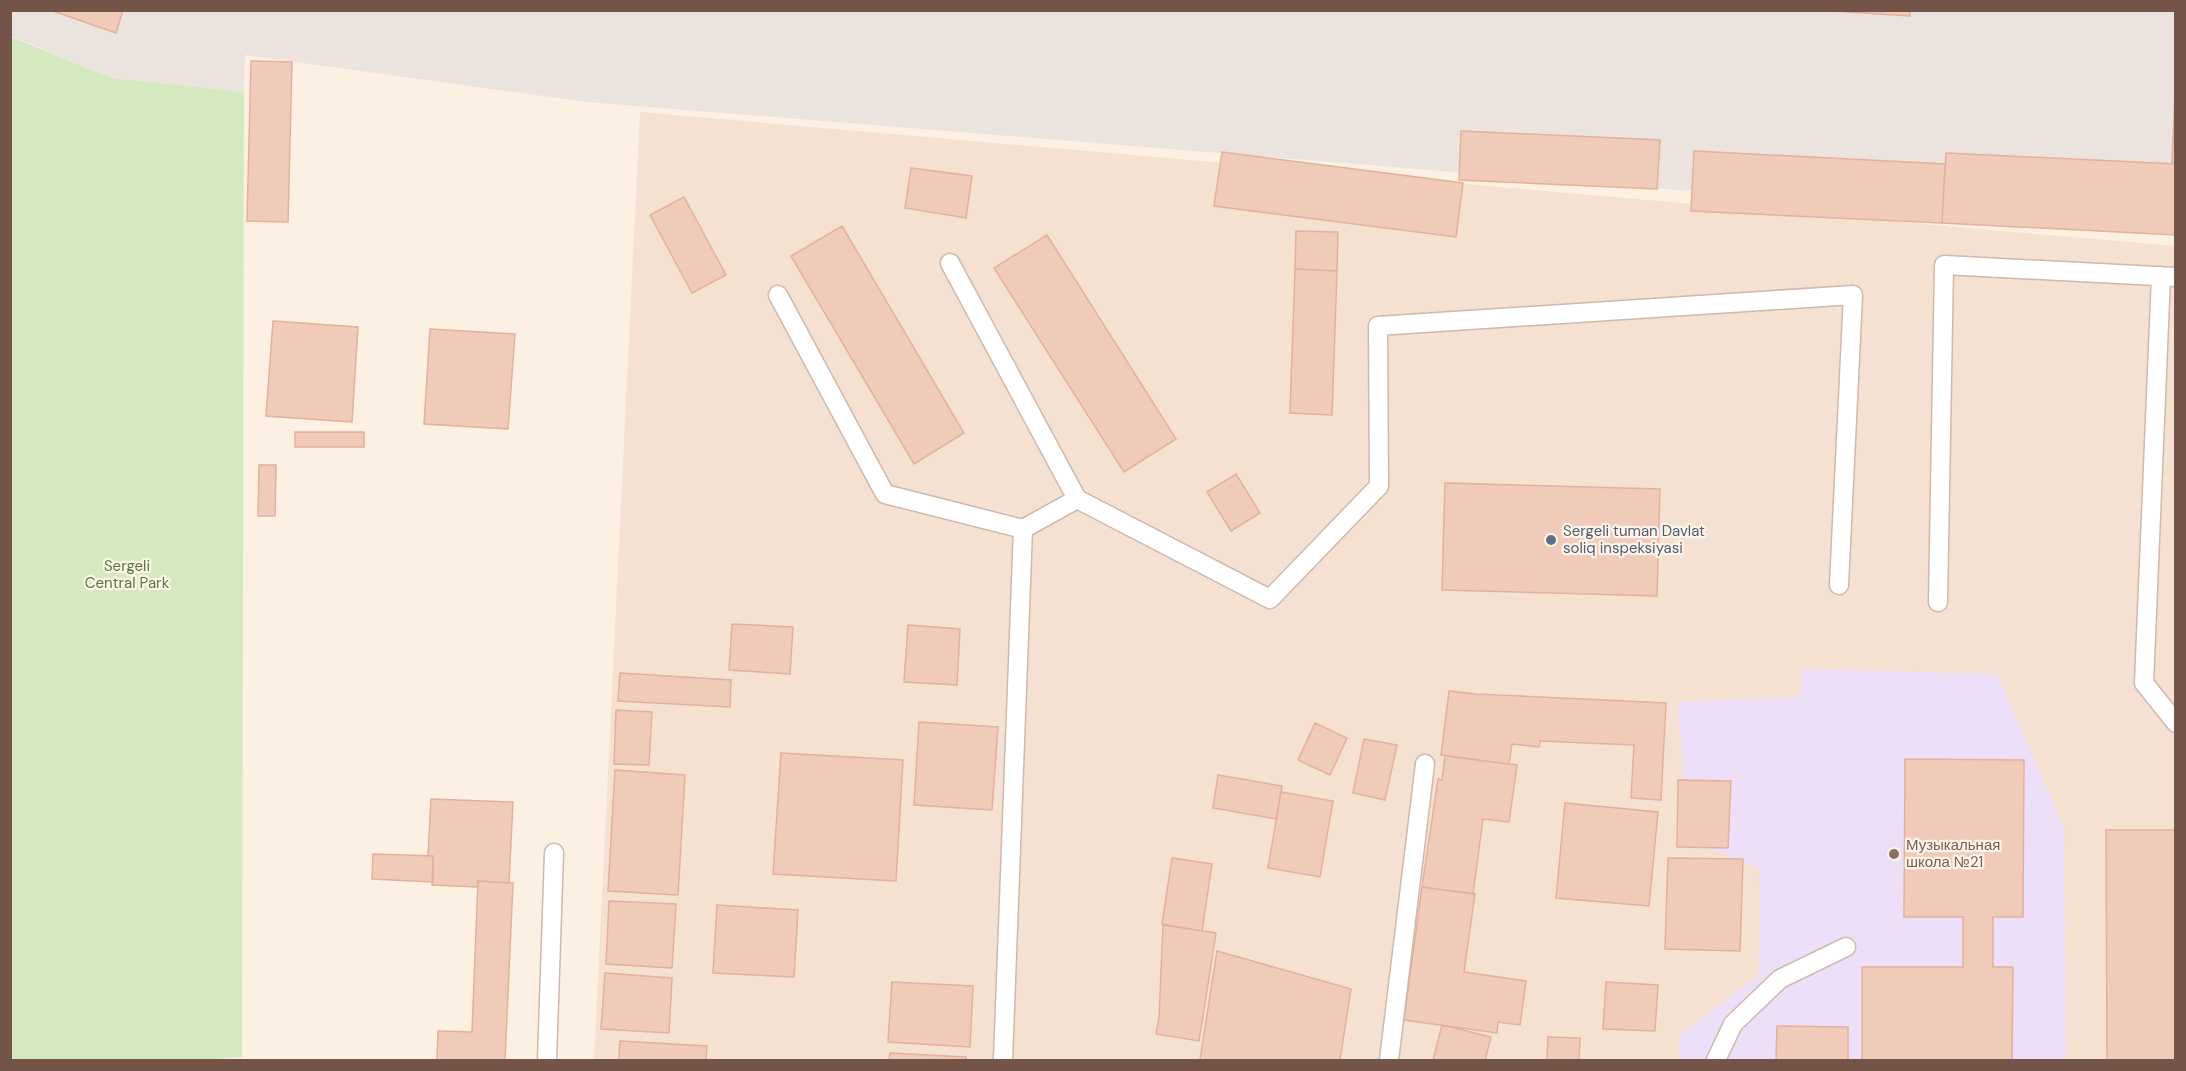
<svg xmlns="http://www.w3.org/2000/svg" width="2186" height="1071" viewBox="0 0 2186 1071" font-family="'DM Sans',sans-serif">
	<rect width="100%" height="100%" fill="#fcf0e2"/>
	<path fill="#f4e1d1" d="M640,112L2175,246V1060H594Z"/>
	<path fill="#ebe3dd" d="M10,11H2175V230L587,102L245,55L244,92L112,78L11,36Z"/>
	<path fill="#eddff8" d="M1804,669L1997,674L2064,828L2066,1060H1678L1680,1035L1759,975L1760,868L1688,840L1678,702L1799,697Z"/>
	<path fill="#d5e9c1" d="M11,37L112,78L244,92L242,1057L201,1060H11Z"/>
	<path fill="#f1cbba" stroke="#e4b09a" stroke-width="1.5" d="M50,10H123L116,33Z
		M1814,10H1910V16Z
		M251,61L292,62L288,222L247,221Z
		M2175,92H2176V164H2172Z
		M1461,131L1660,140L1657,189L1459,180Z
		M1694,151L1945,164L1942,223L1691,211Z
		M1222,152L1463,183L1456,237L1214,206Z
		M1946,153L2176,164V235L1942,223Z
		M911,168L972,176L966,218L905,208Z
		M684,197L726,275L692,293L650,215Z
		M842,226L964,433L914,464L791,256Z
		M1296,231L1338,232L1337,271L1295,269Z
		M1047,235L1176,439L1124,472L994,268Z
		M1295,269L1337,271L1332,415L1290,413Z
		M273,321L358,327L352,422L266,416Z
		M430,329L515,334L508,429L424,424Z
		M295,432H364V447H295Z
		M259,465H276L275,516H258Z
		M1236,474L1260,513L1231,531L1207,492Z
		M1445,483L1660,489L1657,596L1442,590Z
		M732,624L793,627L790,674L729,670Z
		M908,625L960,629L957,685L904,682Z
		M620,673L731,680L730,707L618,701Z
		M1449,691L1476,694L1666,703L1661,800L1631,798L1634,745L1540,741L1539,747L1512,744L1509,764L1441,755Z
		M616,710L652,712L649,765L614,764Z
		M919,722L998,727L992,810L914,805Z
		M1315,723L1347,738L1330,775L1298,760Z
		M1364,739L1397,745L1385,800L1353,793Z
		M781,753L903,760L896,881L773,874Z
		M1445,756L1517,765L1509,822L1483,819L1473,894L1422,887L1438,779L1442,780Z
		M1905,759L2024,760L2023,917H1993V967H2013L2012,1060H1862V967H1963V917H1904Z
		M615,770L685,775L678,895L608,891Z
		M1218,775L1282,786L1276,819L1213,808Z
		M1678,780L1731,781L1728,848L1677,847Z
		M1281,792L1333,801L1320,877L1268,868Z
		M431,799L513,802L509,883L478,881V887L432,885L433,856H428Z
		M1565,803L1658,812L1649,906L1556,898Z
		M2106,830H2176V1060H2107Z
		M373,854L433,856V882L372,879Z
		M1172,858L1212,864L1202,931L1162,924Z
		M1668,858L1743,859L1740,951L1665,949Z
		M478,881L513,883L505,1060H437L438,1031L472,1032Z
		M1422,887L1475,894L1464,972L1526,981L1520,1025L1498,1022L1497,1033L1404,1020Z
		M609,901L676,904L672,968L606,964Z
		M717,905L798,910L794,977L713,973Z
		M1163,925L1216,933L1199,1041L1156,1034L1159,1018Z
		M1217,951L1351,989L1340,1060H1200Z
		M605,973L672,978L669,1033L601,1029Z
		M892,982L973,986L970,1047L888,1042Z
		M1606,982L1658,985L1655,1031L1603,1029Z
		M1442,1025L1491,1037L1485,1060H1433Z
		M1777,1026L1848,1027V1060H1776Z
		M1548,1037L1580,1038L1579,1060H1547Z
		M620,1041L707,1046L706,1060H619Z
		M890,1053L966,1057V1060H889Z"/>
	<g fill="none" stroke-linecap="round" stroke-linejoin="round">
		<g stroke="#cfb8ac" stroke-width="21">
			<path id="lane" d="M2161,276L2144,683L2176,723
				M778,295L885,494L1023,529L1077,499L950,263
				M1077,499L1270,599L1379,486L1378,326L1853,295L1839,585
				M1938,602L1944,265L2176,277
				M547,1060L554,853
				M1003,1060L1023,529
				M1389,1060L1425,764
				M1716,1060L1733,1024L1780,979L1846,947"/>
		</g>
		<use href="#lane" stroke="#fff" stroke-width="18"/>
	</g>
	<circle fill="#5c6f8a" stroke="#fff4e8" stroke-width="2" cx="1551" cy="540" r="6"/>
	<circle fill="#8d6e63" stroke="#fff4e8" stroke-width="2" cx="1894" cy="854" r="6"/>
	<g text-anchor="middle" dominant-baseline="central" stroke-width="4.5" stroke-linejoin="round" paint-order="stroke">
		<g font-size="15" fill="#4e5e75" stroke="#fff4e8" text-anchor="start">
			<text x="1563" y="531">Sergeli tuman Davlat<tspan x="1563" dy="17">soliq inspeksiyasi</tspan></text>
		</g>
		<g font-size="15" fill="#567941" stroke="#fff4e8">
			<text x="127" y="566">Sergeli<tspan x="127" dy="17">Central Park</tspan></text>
		</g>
		<g font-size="15" fill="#785e54" stroke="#fff4e8" text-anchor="start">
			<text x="1906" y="845">Музыкальная<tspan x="1906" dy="17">школа №21</tspan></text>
		</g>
	</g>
	<rect width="2186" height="1071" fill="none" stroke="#745449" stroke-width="24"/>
</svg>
